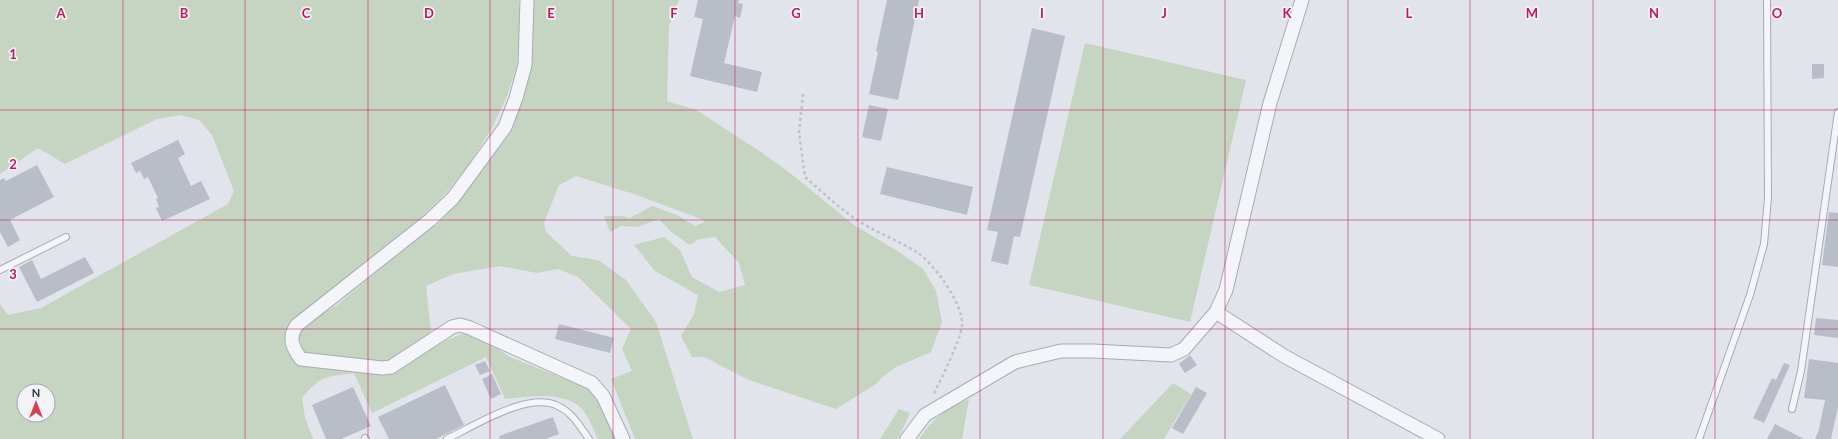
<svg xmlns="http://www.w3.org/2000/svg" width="1838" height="439" viewBox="0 0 1838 439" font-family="Lato,sans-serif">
	<rect width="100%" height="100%" fill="#e1e4ea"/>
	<path fill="#c6d4c2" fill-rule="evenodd" d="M0,0H519L520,22L517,66L507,96L492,128L469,164L445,194L425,214L296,320L289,351L341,369L377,373L396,369L447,340L462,334H469L498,349L510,357L588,388L595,394L618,439H598C593,429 589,417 582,409C563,390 528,397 505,399L486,357L372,413L354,373C326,377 321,375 302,398L305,418L313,439H0V304L8,315L41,308L228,204L234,191L212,135L199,120L181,115L157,119L65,164L38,148L0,174ZM24,391H48V415H24Z
		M533,0H679L669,26L667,101L696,110L761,152L790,173L854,225L899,252L923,269L936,291L942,322L931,352L896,367L881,378L876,384L836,409L749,380L704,357H692L681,336L694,314L698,295L655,271L634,245L664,237L680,250L692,277L719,292L745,285L739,263L715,237L699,239L690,245L671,232L659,219L637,227L621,226L610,232L604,216H622L630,218L652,206L677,215L695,226L705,222L701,219L637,195L576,176L559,185L544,223L546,232L572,256L598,260L626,280L656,322L693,439H635L611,379L632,371L622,349L631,329L578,277L558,269L537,273L500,266L453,274L426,286L431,331L391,363L304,357L296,334L300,327L337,305L409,244L437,225L460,200L513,128L531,62Z
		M1085,43L1246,80L1190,322L1029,285Z
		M1173,383L1191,394L1164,439H1120Z
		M969,399L962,439H919C934,417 945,410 969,399Z
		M899,409L910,413L898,439H880Z"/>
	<path fill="#b8bdc8" d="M698,0H739L738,3L743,4L740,18L735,16L724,63L762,72L757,92L690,76L703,19L694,17Z
		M887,0H919L898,100L869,94L878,52L876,51Z
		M1032,28L1065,36L1020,237L1014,236L1008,265L991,261L998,232L987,230Z
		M1812,64H1824V78L1812,79Z
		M869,105L888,109L881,141L862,137Z
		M178,140L185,154L178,158L191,186L201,181L210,199L162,221L156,208L159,207L156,199L158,198L148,177L144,179L140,171L136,173L131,163Z
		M37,165L54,197L10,220L20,240L8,247L0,232V180L4,178L6,181Z
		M887,167L973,187L967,215L880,194Z
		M1829,212L1838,213V267L1822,265Z
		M85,257L94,273L37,302L19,267L32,260L41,279Z
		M1816,318L1838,320V338L1814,335Z
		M559,324L614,338L610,353L555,339Z
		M1190,355L1197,365L1185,373L1179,364Z
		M1809,359L1838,363V407L1831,439H1815L1819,429L1825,400L1804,398Z
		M485,361L490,371L480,375L475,365Z
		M1784,363L1790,365L1764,423L1753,418L1772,378L1776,380Z
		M492,374L501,394L491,399L482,379Z
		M445,385L464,425L436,439H389L378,417Z
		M353,387L371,426L341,439H326L312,405Z
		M1196,387L1207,393L1183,434L1172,428Z
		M553,417L559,434L546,439H500L499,436Z
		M1775,424L1804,439H1767Z"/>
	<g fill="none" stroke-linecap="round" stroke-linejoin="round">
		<g stroke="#a6abb5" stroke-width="8">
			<path id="lane" d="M0,270L66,237
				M1792,409L1801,371L1838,112
				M365,438L366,439
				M447,439C474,426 528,391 558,406C573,413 580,427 589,439
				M1699,439L1750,295L1764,244L1768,198L1767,0"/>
		</g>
		<g stroke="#a6abb5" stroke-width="15">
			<path id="street" d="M527,0L525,65L516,98L505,127L453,198L430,220L297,325C288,337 292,347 301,359L382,368L391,367L452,327L460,325L470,328L592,383L603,396L623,439
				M1216,312L1226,290L1270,103L1302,0
				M907,439L925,415L1015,362L1061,351H1093L1171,355L1184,349L1216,312L1284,356L1438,439"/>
		</g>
		<path stroke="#bfc2c9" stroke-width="2.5" stroke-dasharray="3 3" stroke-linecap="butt" d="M803,94L799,133L805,177C821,191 837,206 854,218C874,232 898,240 918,253C935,265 964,305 962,326C959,344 942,376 934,394"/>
		<use href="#lane" stroke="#f4f5f8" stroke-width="6"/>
		<use href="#street" stroke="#f4f5f8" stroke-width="13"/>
	</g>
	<path fill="none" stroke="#c2185b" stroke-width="1" stroke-opacity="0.55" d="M123,0V439M245,0V439M368,0V439M490,0V439M613,0V439M735,0V439M858,0V439M980,0V439M1103,0V439M1225,0V439M1348,0V439M1470,0V439M1593,0V439M1715,0V439M0,110H1838M0,220H1838M0,329H1838"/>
	<g font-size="13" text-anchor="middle" font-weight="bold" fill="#c2185b" stroke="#f1f3f7" stroke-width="3.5" stroke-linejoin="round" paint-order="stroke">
		<text x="61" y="18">A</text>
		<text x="184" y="18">B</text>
		<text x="306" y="18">C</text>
		<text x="429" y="18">D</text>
		<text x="551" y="18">E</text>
		<text x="674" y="18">F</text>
		<text x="796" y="18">G</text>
		<text x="919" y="18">H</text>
		<text x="1042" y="18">I</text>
		<text x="1164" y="18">J</text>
		<text x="1287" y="18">K</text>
		<text x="1409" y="18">L</text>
		<text x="1532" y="18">M</text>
		<text x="1654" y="18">N</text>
		<text x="1777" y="18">O</text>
		<text x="13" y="59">1</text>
		<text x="13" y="169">2</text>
		<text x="13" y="279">3</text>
	</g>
	<g transform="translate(36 403)"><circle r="19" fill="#f1f3f7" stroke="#a1a5af"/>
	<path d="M0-3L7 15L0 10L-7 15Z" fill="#d34252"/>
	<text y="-6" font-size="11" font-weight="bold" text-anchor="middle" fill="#293143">N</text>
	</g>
</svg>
